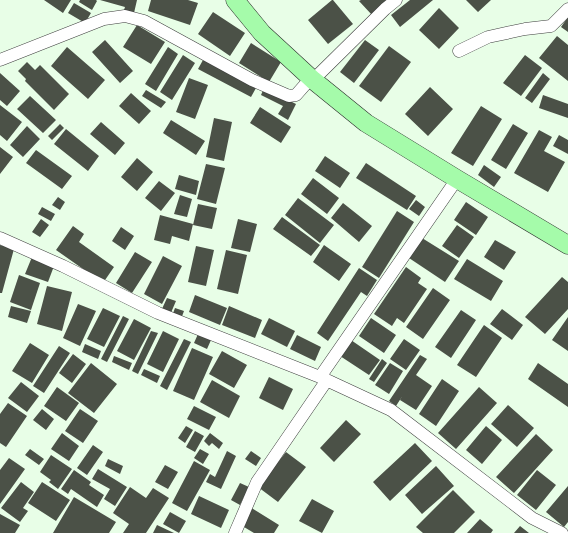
<svg xmlns="http://www.w3.org/2000/svg" width="568" height="533" viewBox="0 0 568 533" font-family="'Playfair Display',serif">
	<rect width="100%" height="100%" fill="#e8fee7"/>
	<path fill="#4b5147" d="M44,0H71L63,13Z
		M80,0H96L97,1L92,10L79,2Z
		M100,0H137L134,13L124,10L125,7Z
		M151,0H188L198,3L190,25L148,11Z
		M332,0H333L353,24L328,44L308,20Z
		M361,0H389L372,15L359,1Z
		M410,0H433L400,27L391,15Z
		M466,0H491L478,12Z
		M74,3L91,13L85,23L68,13Z
		M439,8L459,28L439,49L419,30Z
		M213,12L245,33L230,56L198,34Z
		M568,17V32L561,27Z
		M137,25L165,42L151,64L123,47Z
		M557,36L568,45V81L539,58Z
		M105,40L133,71L120,83L92,52Z
		M365,40L379,50L354,83L340,72Z
		M251,43L281,62L269,82L239,63Z
		M389,46L411,62L381,102L359,86Z
		M67,47L105,80L88,99L51,66Z
		M168,47L178,54L156,91L145,84Z
		M183,55L195,63L172,100L160,92Z
		M525,55L542,68L521,96L503,83Z
		M203,60L256,88L251,97L198,69Z
		M27,62L35,70L40,65L69,94L54,110L25,81L26,79L18,71Z
		M0,73L20,91L7,106L0,100Z
		M543,73L550,79L532,103L525,98Z
		M189,78L208,85L195,119L176,112Z
		M430,87L453,109L428,136L405,114Z
		M264,88L296,104L288,120L278,114L283,106L261,95Z
		M146,90L166,102L161,108L142,96Z
		M131,93L151,111L139,124L119,106Z
		M543,95L568,104V118L539,108Z
		M30,96L56,120L43,133L17,109Z
		M0,105L22,122L7,141L0,135Z
		M481,106L502,119L473,166L451,153Z
		M260,107L291,127L281,143L250,123Z
		M214,118L232,122L224,161L206,157Z
		M171,120L205,141L196,155L163,133Z
		M101,122L125,143L115,155L90,134Z
		M60,124L64,128L52,140L48,136Z
		M513,124L528,133L506,169L491,160Z
		M27,126L40,139L23,157L10,145Z
		M66,129L99,156L88,171L54,144Z
		M539,130L552,137L544,151L565,162L548,192L514,173Z
		M559,135L568,140V154L553,146Z
		M0,147L13,157L0,174Z
		M36,150L72,176L62,189L26,163Z
		M325,156L350,173L340,188L315,171Z
		M137,158L153,172L137,191L121,177Z
		M366,163L416,196L407,210L356,178Z
		M206,164L225,168L216,204L197,199Z
		M484,165L501,177L494,187L478,175Z
		M179,175L199,181L196,195L175,189Z
		M313,178L339,198L327,214L301,194Z
		M159,181L175,193L161,211L145,198Z
		M180,195L192,199L187,217L174,214Z
		M58,197L65,202L60,210L52,205Z
		M298,198L334,225L320,243L285,215Z
		M416,200L425,207L419,216L409,209Z
		M466,202L488,217L476,235L454,220Z
		M343,203L372,226L359,242L331,218Z
		M198,204L217,208L212,229L193,225Z
		M42,207L55,214L51,221L38,214Z
		M397,211L414,222L379,278L362,267Z
		M160,215L193,224L189,241L172,236L170,244L154,240Z
		M282,217L320,245L311,256L273,229Z
		M41,219L49,225L40,237L32,232Z
		M238,219L257,224L250,252L231,248Z
		M457,225L474,237L459,258L442,246Z
		M73,226L84,234L79,242L114,267L103,283L56,250Z
		M121,227L134,236L125,250L112,241Z
		M422,238L459,261L445,282L409,258Z
		M495,240L516,252L504,270L484,257Z
		M0,245L14,249L2,293H0Z
		M324,245L351,264L339,281L313,262Z
		M196,246L214,250L206,286L188,282Z
		M226,250L247,255L238,294L217,289Z
		M135,252L152,262L132,293L116,283Z
		M163,256L182,266L162,304L144,294Z
		M32,257L54,266L48,282L25,274Z
		M467,259L503,281L491,301L454,279Z
		M406,267L421,278L418,283L427,289L404,323L397,318L392,326L374,314Z
		M359,268L377,280L367,296L361,292L328,341L317,333Z
		M19,275L40,283L31,310L10,302Z
		M562,277L568,282V309L545,334L525,317Z
		M47,286L72,292L62,331L37,324Z
		M433,288L450,300L423,339L406,327Z
		M195,295L227,308L220,325L189,312Z
		M167,298L176,301L170,315L161,311Z
		M78,304L96,311L80,346L63,338Z
		M11,306L31,311L27,323L8,317Z
		M229,306L262,320L255,338L222,325Z
		M103,308L120,316L104,347L87,339Z
		M175,308L184,311L181,319L172,316Z
		M502,309L523,325L512,340L490,324Z
		M461,310L476,320L451,358L435,347Z
		M123,316L129,319L107,362L101,359Z
		M568,317V351L552,340Z
		M269,318L295,331L287,347L261,334Z
		M371,318L396,335L384,353L359,336Z
		M134,319L151,328L134,360L117,351Z
		M484,325L502,338L476,377L457,365Z
		M151,331L158,333L138,374L132,371Z
		M163,331L179,339L163,372L147,364Z
		M198,334L211,340L207,349L194,343Z
		M297,335L321,347L315,361L290,349Z
		M348,338L380,360L369,375L337,354Z
		M184,339L191,342L167,390L160,386Z
		M404,339L420,350L406,370L390,359Z
		M30,343L49,355L32,383L12,371Z
		M85,344L101,351L98,359L82,352Z
		M59,346L70,353L44,393L33,386Z
		M192,348L213,357L194,400L173,391Z
		M222,351L247,365L234,388L209,374Z
		M73,354L86,364L72,383L59,373Z
		M420,355L427,359L416,375L432,386L416,410L400,400L403,395L396,406L389,401Z
		M114,356L132,363L129,370L112,362Z
		M382,359L387,363L374,382L369,379Z
		M91,363L117,384L94,413L68,393Z
		M390,363L403,371L389,394L375,385Z
		M538,363L568,384V407L528,379Z
		M144,369L160,376L157,383L141,375Z
		M269,377L293,389L283,410L259,398Z
		M442,379L459,391L436,426L419,414Z
		M212,380L240,396L229,418L200,402Z
		M21,382L39,396L27,412L8,398Z
		M57,387L79,403L66,421L44,406Z
		M479,387L497,403L456,449L438,433Z
		M8,403L27,416L6,447L0,443V414Z
		M508,405L534,428L517,447L491,424Z
		M194,406L216,417L209,430L187,419Z
		M42,409L54,419L46,430L33,420Z
		M80,409L98,421L83,443L65,431Z
		M346,420L361,434L334,462L320,448Z
		M186,426L193,430L185,443L178,438Z
		M486,426L502,440L482,464L466,450Z
		M195,431L204,436L195,452L186,447Z
		M62,433L79,446L69,461L51,449Z
		M210,433L223,443L219,449L212,443L209,446L204,441Z
		M536,434L553,450L514,493L496,477Z
		M415,443L432,461L390,501L373,482Z
		M93,445L103,452L87,475L77,468Z
		M30,449L44,459L39,465L25,455Z
		M200,449L209,454L203,464L194,458Z
		M227,451L236,456L221,489L206,482L210,474L215,477Z
		M251,451L261,458L256,466L245,459Z
		M286,452L306,467L278,502L258,487Z
		M51,455L72,469L58,489L49,482L51,480L40,472Z
		M9,458L25,469L0,504V470Z
		M108,459L123,466L120,474L105,466Z
		M194,461L210,470L187,511L172,503Z
		M165,465L178,472L168,489L155,482Z
		M436,466L454,486L422,514L405,495Z
		M98,469L127,487L115,506L104,499L110,489L92,479Z
		M74,470L91,482L89,485L104,495L97,507L71,489L68,494L61,489Z
		M537,470L556,485L536,510L517,495Z
		M21,482L34,492L23,508L28,511L20,522L1,508Z
		M42,482L70,500L56,521L28,503Z
		M240,483L249,487L240,505L231,500Z
		M568,486V522L564,527L546,512Z
		M130,487L146,498L153,488L169,498L146,533H123L129,524L113,513Z
		M453,490L475,512L454,533H423L416,527Z
		M199,496L229,510L221,528L191,514Z
		M74,497L116,522L109,533H53Z
		M312,499L334,511L322,533L299,521Z
		M250,507L279,525L274,533H254L239,524Z
		M170,512L186,521L179,533L163,524Z
		M0,514L20,525L15,533H0Z
		M480,519L493,530L491,533H467Z
		M157,525L174,533H153Z
		M520,526L529,533H514Z"/>
	<g fill="none" stroke-linecap="round" stroke-linejoin="round">
		<g stroke="#3d3d3d" stroke-width="13">
			<path id="street" d="M459,51L488,37L525,29L551,26L568,9
				M0,60L104,19L125,16L144,21L252,80L289,96L296,95L311,78
				M313,80L385,9L396,0
				M0,238L63,266L158,313L320,377L391,410L532,518L562,533
				M320,377L457,179
				M235,533L257,482L327,380"/>
		</g>
		<g stroke="#2c2c2c" stroke-width="19">
			<path id="secondary" d="M235,0L262,33L313,80L366,123L457,179L568,245"/>
		</g>
		<use href="#street" stroke="#fff" stroke-width="12"/>
		<use href="#secondary" stroke="#a5fbaa" stroke-width="18"/>
	</g>
</svg>
